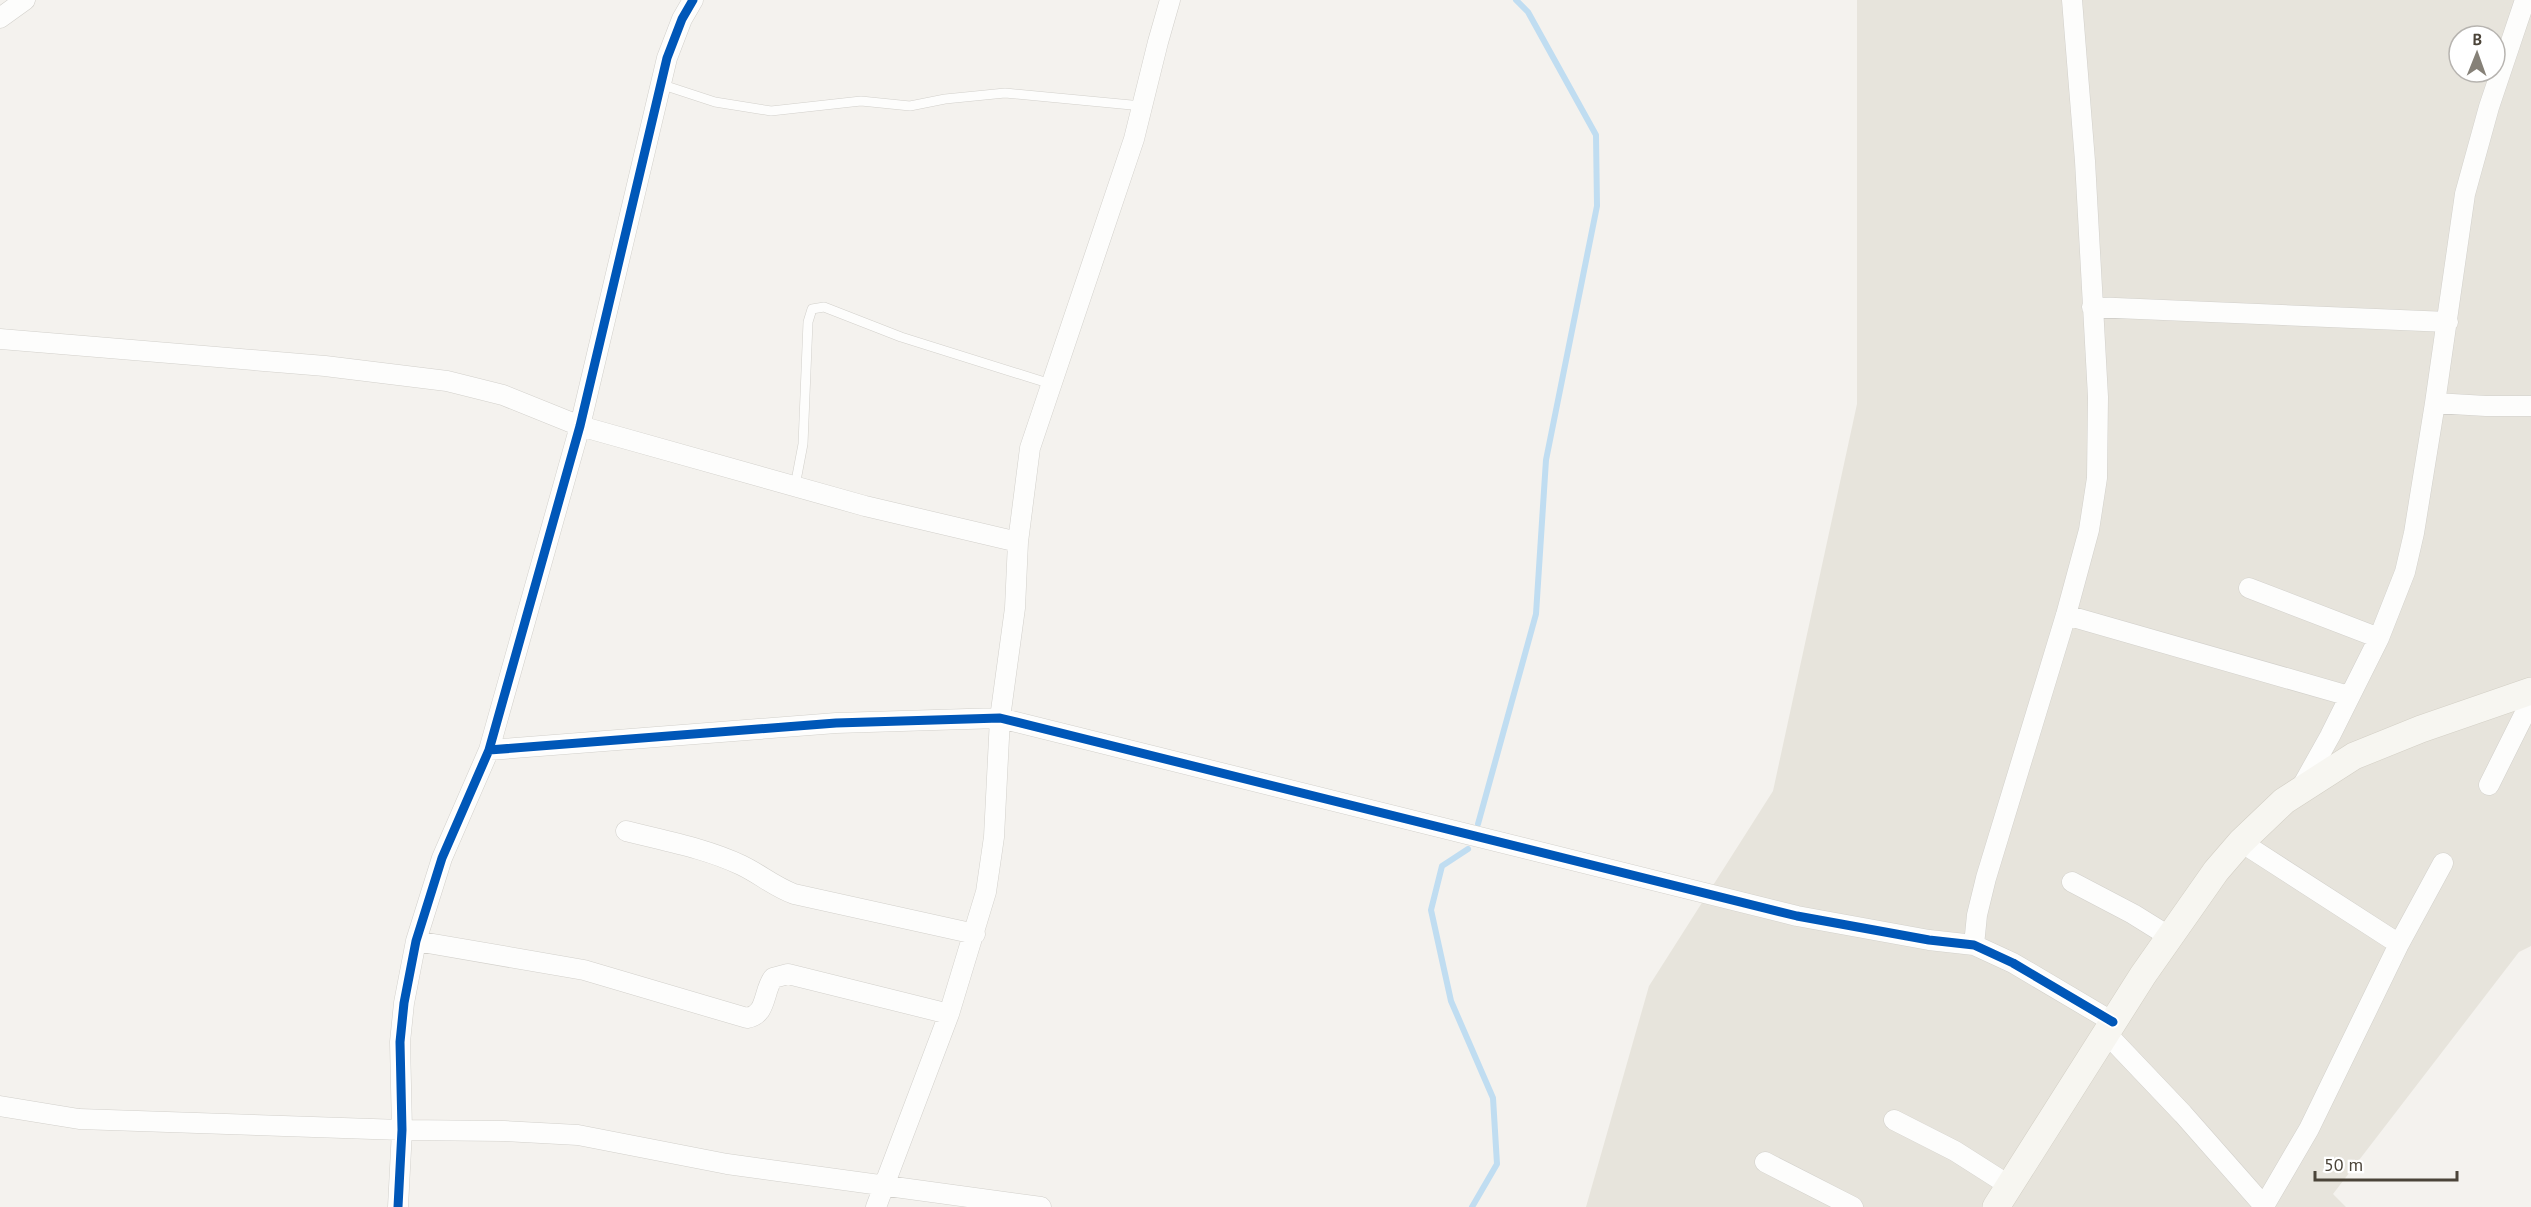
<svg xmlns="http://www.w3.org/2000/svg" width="2531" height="1207" viewBox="0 0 2531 1207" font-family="'PT Sans',sans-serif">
	<rect width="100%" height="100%" fill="#f4f2ee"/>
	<path fill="#e7e4dc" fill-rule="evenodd" d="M1857,0H2531V946L2519,952L2333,1194L2346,1207H1586L1649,986L1773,791L1857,404ZM2459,36H2495V72H2459Z"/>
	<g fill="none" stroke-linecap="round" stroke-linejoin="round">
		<path stroke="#c0ddf1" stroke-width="6" d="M1478,824L1536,614L1546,460L1597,206L1596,135L1528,12L1516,0
			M1468,849L1442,866L1431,910L1451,1001L1493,1098L1497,1164L1472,1207"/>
		<g stroke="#d2d0cb" stroke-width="10">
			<path id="service" d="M660,84L715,102L771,111L861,101L910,106L945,99L1005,93L1142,106
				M795,486L803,444L808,322L812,309L824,307L901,337L1051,384"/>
		</g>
		<g stroke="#d2d0cb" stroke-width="21">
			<path id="minor" d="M0,18L25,0
				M2092,307L2448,322
				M0,339L325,366L447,381L503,395L580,426L865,506L1018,542
				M2435,403L2486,406H2531
				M2249,588L2379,638
				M2066,615L2349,696
				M489,750L836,723L1000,718L1797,916L1929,940L1974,945L2013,963L2113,1022
				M2489,785L2531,701
				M2301,788L2330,736L2379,638L2405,572L2414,533L2435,403L2465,194L2489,107L2525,0
				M626,831C665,841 705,848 741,865C760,874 773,886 794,894L975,934
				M2241,842L2399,944
				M2072,882L2133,914L2170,937
				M416,941L584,970L747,1018C767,1015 763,992 773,978L788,974L949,1014
				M1974,945L1977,915L1986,878L2066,615L2089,530L2097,478L2098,397L2085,161L2072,0
				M2106,1033L2183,1114L2265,1207
				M0,1106L79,1119L402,1130L504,1131L578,1135L727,1164L1041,1207
				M1894,1120L1955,1151L2010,1186
				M1765,1162L1853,1207
				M2264,1206L2309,1129L2399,944L2443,863
				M398,1207L402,1130L400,1042L404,1003L416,941L442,858L489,750L580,426L667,58L682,19L693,0
				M876,1207L949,1014L986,892L994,837L1000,718L1015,608L1018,542L1030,448L1134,139L1158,42L1170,0"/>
		</g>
		<g stroke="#d3cfc5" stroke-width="28">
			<path id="secondary" d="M1996,1207L2143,975L2216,871L2241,842L2284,801L2354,756L2421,729L2531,691"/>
		</g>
		<use href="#service" stroke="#fdfdfc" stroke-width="9"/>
		<use href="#minor" stroke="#fdfdfc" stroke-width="20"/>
		<use href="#secondary" stroke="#f7f6f1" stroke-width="27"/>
		<g stroke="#fff" stroke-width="13">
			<path id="cycleway" d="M489,750L836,723L1000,718L1797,916L1929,940L1974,945L2013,963L2113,1022
				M398,1207L402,1130L400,1042L404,1003L416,941L442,858L489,750L580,426L667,58L682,19L693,0"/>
		</g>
		<use href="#cycleway" stroke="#0057b8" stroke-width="9"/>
	</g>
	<g transform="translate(2477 54) rotate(1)"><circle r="28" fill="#ffffff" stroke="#b7b4b0" stroke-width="1.5"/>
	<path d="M0-4.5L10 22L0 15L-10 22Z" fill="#868178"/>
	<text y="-9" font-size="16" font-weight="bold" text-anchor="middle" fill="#4b4439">B</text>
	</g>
	<path d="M2315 1171v9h142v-9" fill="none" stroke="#4b4439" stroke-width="3"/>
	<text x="2324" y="1171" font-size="18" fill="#4b4439" stroke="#ffffff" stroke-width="4.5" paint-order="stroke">50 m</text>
</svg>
